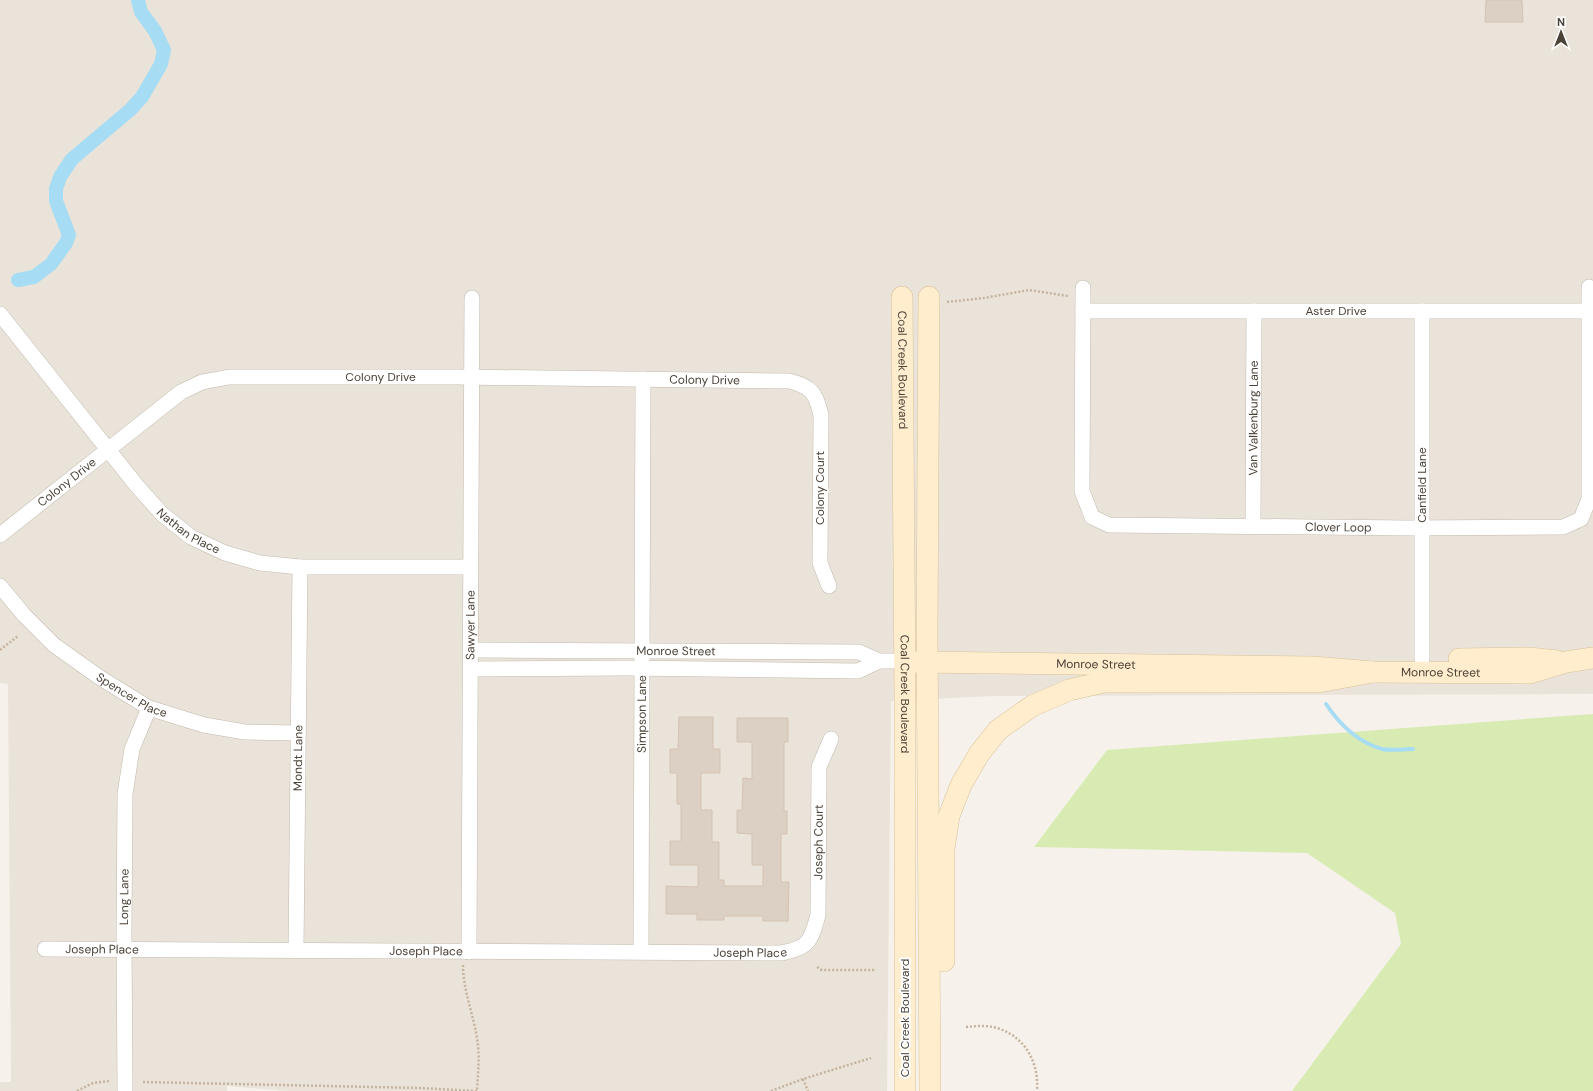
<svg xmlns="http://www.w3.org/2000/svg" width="1593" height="1091" viewBox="0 0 1593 1091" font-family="'DM Sans',sans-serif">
	<rect width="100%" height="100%" fill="#f6f2eb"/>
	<path fill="#eae3d9" d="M0,0H1593V694L993,696L891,701L887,1091H288L227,1086V1091H0V1082H11L8,684L0,683Z"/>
	<path fill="#d8ebb3" d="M1593,714V1091H1292L1401,944L1395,913L1307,853L1034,847L1107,750Z"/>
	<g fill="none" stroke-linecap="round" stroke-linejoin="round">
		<path stroke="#a6dcf4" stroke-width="4" d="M1326,704C1340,725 1357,742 1382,749C1391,751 1404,749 1413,749"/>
		<path stroke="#a6dcf4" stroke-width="14" d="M18,280L34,277L51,264L66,243L69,235L56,201V189L60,177L72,159L130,110L142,97L161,64L164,50L155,31L141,12L138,0"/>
	</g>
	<path fill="#dccfc3" stroke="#d4c3b3" d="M1486,0H1522L1523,22H1485Z
		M679,717H713V749H720V773H701V810H712V842H719V880H724V886H763V865H752V834L737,833V810H742L743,778L752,779V742H737V718H788V742H784V811H787V834H781V882H789L788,921H763V916H724V920H697V914H666V886L698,887V865H670V841H681V804H677V773H670V749H678Z"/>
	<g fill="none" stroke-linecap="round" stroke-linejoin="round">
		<g stroke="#c2b9ad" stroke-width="16">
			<g id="minor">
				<path id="s1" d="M1083,288L1082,491L1092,517L1109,525L1409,528L1563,527L1581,519L1589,499V287"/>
				<path id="s2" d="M1083,311H1589"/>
				<path id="s3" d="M0,314L137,486L162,514L191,537L225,553L260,563L300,567H470"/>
				<path id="s4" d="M1253,526L1254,311"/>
				<path id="s5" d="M0,535L181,392L202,382L229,377H458L789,381C811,386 816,393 821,415L820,563L829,586"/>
				<path id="s6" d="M0,586L24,615L54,645L99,677L149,708L204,725L245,732L298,733"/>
				<path id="s7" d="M471,650L859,652L879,661"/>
				<path d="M1422,659V311"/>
				<path d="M471,669L627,668L858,671L879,661H905"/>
				<path id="s8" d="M45,949L781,953C809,948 811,941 818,915L819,767L831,739"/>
				<path id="s9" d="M296,950L300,567"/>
				<path id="s10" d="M469,952L472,298"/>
				<path id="s11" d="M641,952L643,379"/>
				<path id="s12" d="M125,1091L124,935L125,794L132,749L149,708"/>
			</g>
		</g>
		<g stroke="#d8c19a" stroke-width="22">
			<g id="secondary">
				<path id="s13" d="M902,297L905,693V1091"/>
				<path d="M929,297L927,632L930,1091"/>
				<path d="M1459,659L1529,658L1557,661"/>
				<path id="s14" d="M914,662L1313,667L1373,672L1530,673L1566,662L1593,658"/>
				<path d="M944,961V849L949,816L961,785L979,754L998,730L1032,706L1069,690L1104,682H1318L1373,672"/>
			</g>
		</g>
		<path stroke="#c5b39e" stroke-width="2.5" stroke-dasharray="2 2" stroke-linecap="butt" d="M947,302L984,298L1029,290L1068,296
			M0,650L18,636
			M463,965C463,990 473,1013 477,1038C480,1055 478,1073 477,1091
			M817,967L822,970H876
			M966,1027C976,1026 987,1025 997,1028C1026,1037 1039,1063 1037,1091
			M803,1079L808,1091
			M143,1082L419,1088L477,1091
			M77,1091L93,1083L109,1081
			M771,1091L803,1079L871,1058"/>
		<use href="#minor" stroke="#fff" stroke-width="15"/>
		<use href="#secondary" stroke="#ffedcd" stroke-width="21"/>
	</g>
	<g text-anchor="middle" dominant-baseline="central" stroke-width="4" stroke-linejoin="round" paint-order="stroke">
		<g font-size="12" fill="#4b4238" stroke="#fff">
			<text stroke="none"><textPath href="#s2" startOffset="253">Aster Drive</textPath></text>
			<text stroke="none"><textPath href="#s13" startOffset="73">Coal Creek Boulevard</textPath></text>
			<text stroke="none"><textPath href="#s5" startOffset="433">Colony Drive</textPath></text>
			<text stroke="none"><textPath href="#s5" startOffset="757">Colony Drive</textPath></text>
			<text stroke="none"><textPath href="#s4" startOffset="108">Van Valkenburg Lane</textPath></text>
			<text stroke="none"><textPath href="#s5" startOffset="85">Colony Drive</textPath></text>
			<text transform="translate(1422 485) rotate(-90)">Canfield Lane</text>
			<text transform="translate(820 488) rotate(-90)">Colony Court</text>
			<text stroke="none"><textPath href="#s1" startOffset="479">Clover Loop</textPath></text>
			<text stroke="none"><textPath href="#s3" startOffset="289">Nathan Place</textPath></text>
			<text stroke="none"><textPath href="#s10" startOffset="327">Sawyer Lane</textPath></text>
			<text stroke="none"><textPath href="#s7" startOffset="205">Monroe Street</textPath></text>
			<text stroke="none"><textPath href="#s14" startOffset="182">Monroe Street</textPath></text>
			<text stroke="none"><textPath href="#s14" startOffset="527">Monroe Street</textPath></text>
			<text stroke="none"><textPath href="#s6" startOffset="173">Spencer Place</textPath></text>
			<text stroke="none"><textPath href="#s13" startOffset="397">Coal Creek Boulevard</textPath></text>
			<text stroke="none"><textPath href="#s11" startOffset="238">Simpson Lane</textPath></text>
			<text stroke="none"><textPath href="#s9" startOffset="192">Mondt Lane</textPath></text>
			<text stroke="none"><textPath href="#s8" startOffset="867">Joseph Court</textPath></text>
			<text stroke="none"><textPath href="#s12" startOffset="194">Long Lane</textPath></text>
			<text stroke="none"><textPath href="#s8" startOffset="57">Joseph Place</textPath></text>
			<text stroke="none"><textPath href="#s8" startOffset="381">Joseph Place</textPath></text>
			<text stroke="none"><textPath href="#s8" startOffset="705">Joseph Place</textPath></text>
			<text transform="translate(905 1018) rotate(-90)">Coal Creek Boulevard</text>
		</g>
	</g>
	<g transform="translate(1561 32)" stroke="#ffffff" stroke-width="3" paint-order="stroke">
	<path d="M0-3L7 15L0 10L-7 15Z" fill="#4b4238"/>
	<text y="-6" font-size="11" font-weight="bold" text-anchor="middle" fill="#4b4238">N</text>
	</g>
</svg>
